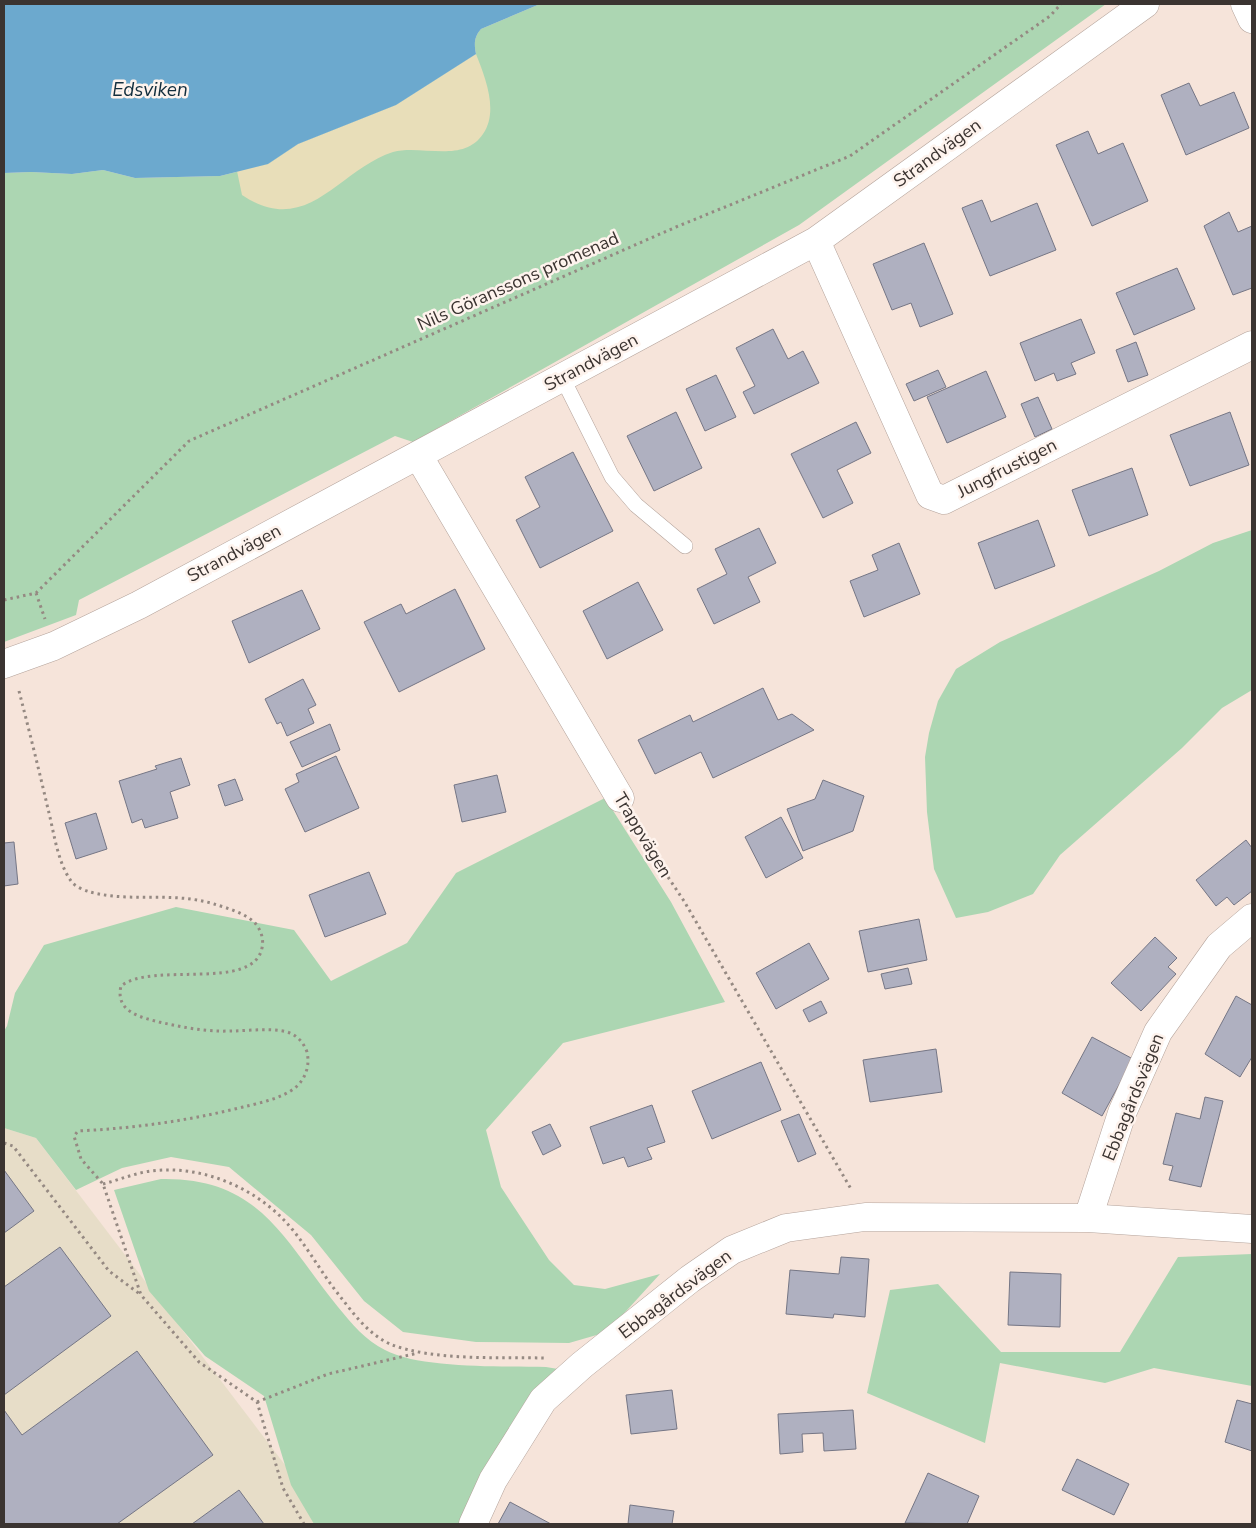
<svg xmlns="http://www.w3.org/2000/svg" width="1256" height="1528" viewBox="0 0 1256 1528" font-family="'Nunito Sans',sans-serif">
	<rect width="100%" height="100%" fill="#f6e4da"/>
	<path fill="#e7ddc8" d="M4,1128L36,1138L330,1524H4Z"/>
	<path fill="#acd6b2" d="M540,4H1106L799,225L413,442L395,436L79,600L76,615L4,642V173L31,172L72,174L103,170L135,178L220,176L268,164L298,144L396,105L476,54C474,44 474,37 481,29Z
		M1252,530V690L1222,708L1182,748L1060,855L1033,894L988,912L956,918L934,869L927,812L925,757L929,733L938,701L956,669L1000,642L1159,571L1213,543Z
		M605,798L671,902L725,1002L563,1043L486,1130L501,1187L549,1260L574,1285L605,1289L660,1274L607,1332L569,1343L476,1342L403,1332L364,1301L311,1235L229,1167L171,1157L122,1168L76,1190L36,1138L4,1128V1031L7,1026L15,993L44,945L176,907L294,930L331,981L407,943L456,873Z
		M161,1179C261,1177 284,1241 338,1307C352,1324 365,1340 385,1350C420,1369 504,1366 546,1367L564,1370L464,1524H314L291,1485L264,1396L205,1356L149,1291L114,1190Z
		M1252,1254V1386L1154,1368L1105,1383L1000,1363L985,1443L867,1393L890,1290L938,1284L1001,1352H1120L1178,1257Z"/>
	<path fill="#e8deb9" d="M476,54C485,77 499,111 483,134C463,164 421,144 393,152C339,169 307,239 242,195L237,171L268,164L298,144L396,105Z"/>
	<path fill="#6ca9ce" d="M4,4H540L481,29C474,37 474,44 476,54L396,105L298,144L268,164L220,176L135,178L103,170L72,174L31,172L4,173Z"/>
	<path fill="#afb0c0" stroke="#757685" d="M1189,83L1200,106L1234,92L1249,128L1186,155L1161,95Z
		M1088,131L1098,154L1123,143L1148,201L1092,226L1056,145Z
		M982,200L991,222L1037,203L1056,250L990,276L962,208Z
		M1229,212L1238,232L1252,226V288L1233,295L1204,226Z
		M924,243L953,314L920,327L911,303L892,310L873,264Z
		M1177,268L1195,309L1134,335L1116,293Z
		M1081,319L1095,353L1071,363L1076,374L1057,381L1054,373L1035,381L1020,343Z
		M773,329L788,359L803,351L819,383L754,414L743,392L755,386L736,348Z
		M1136,342L1148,375L1128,382L1116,350Z
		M938,370L946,387L914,401L906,384Z
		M986,371L1006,417L947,443L927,397Z
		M716,375L736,417L705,431L686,389Z
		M1038,397L1052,429L1035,437L1021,404Z
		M676,412L702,468L654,491L627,436Z
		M1230,412L1249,465L1190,486L1170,435Z
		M856,422L871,453L837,470L853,503L823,518L791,454Z
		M573,452L613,531L540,568L516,520L540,507L525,477Z
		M1132,468L1148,515L1089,536L1072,490Z
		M1038,520L1055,566L995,589L978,543Z
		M759,528L776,563L748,577L760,602L714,624L697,589L727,574L715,549Z
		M899,543L920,594L864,617L850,581L878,570L872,555Z
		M638,582L663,630L607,659L583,611Z
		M455,589L485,649L399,692L364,622L401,604L406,614Z
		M302,590L320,629L249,663L232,621Z
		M303,679L316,705L308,709L314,723L287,736L281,722L277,724L265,699Z
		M763,688L778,720L792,714L814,730L713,778L701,752L655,774L638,740L690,715L693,722Z
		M330,724L340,750L302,767L290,742Z
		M336,756L359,808L305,832L285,789L299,782L296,774Z
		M181,758L190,785L170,792L178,818L145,828L142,819L132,823L119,781L157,769L155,766Z
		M497,775L506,812L462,822L454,785Z
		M235,779L243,800L225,806L218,785Z
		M823,780L864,796L853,831L803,851L787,809L815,799Z
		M96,813L107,849L76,859L65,823Z
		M781,817L803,858L766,878L745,837Z
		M1246,840L1252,848V891L1234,905L1227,897L1216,906L1196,880Z
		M14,842L18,884L4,886V843Z
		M369,872L386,914L325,937L309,895Z
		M919,919L927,960L868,972L859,931Z
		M1155,937L1177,958L1168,967L1176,974L1141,1011L1111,983Z
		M809,943L829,979L776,1009L756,973Z
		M908,968L912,984L885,989L881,974Z
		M1236,996L1252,1005V1057L1240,1077L1205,1054Z
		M821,1001L827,1013L809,1022L803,1010Z
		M1092,1037L1133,1059L1102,1116L1062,1093Z
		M936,1049L942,1092L870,1102L863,1060Z
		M761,1062L781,1110L712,1139L692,1091Z
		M1205,1097L1223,1101L1201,1187L1169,1180L1173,1166L1163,1164L1176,1113L1200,1119Z
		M652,1105L665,1142L647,1148L652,1159L628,1167L624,1157L603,1164L590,1127Z
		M799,1114L816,1154L798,1162L781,1121Z
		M550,1124L561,1146L543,1155L532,1132Z
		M4,1170L34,1211L4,1233Z
		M60,1247L111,1316L4,1395V1287Z
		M841,1257L869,1259L865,1317L834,1314L833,1318L786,1314L790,1270L839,1274Z
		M1010,1272L1061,1274L1060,1327L1008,1325Z
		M137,1351L213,1455L117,1524H4V1410L22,1435Z
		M672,1390L677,1429L631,1434L626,1395Z
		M1237,1400L1252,1404V1451L1225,1442Z
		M853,1410L856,1449L824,1451L823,1433L802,1434L803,1452L780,1454L778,1414Z
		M1077,1459L1129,1484L1114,1515L1062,1490Z
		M928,1473L979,1496L967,1524L905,1523Z
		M239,1490L264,1524H192Z
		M510,1502L551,1524H498Z
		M630,1505L674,1511L672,1524H628Z"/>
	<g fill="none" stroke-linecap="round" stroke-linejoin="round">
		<g stroke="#b4a39b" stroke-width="16">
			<path id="lane" d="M562,377L612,477L636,505L685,546"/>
		</g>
		<g stroke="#b4a39b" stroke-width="29">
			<path id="street" d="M1245,4L1252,19
				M816,241L930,495L944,500L1252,345
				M418,455L620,798
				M4,664L54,646L139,605L816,241L1145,4
				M1088,1218L1122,1113L1158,1032L1219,946L1252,918
				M473,1524L493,1480L543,1400L582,1365L690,1279L732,1250L786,1228L865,1217L1088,1218L1252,1229"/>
		</g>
		<path stroke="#958982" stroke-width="3" stroke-dasharray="2.5 4" stroke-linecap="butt" d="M36,593L45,619
			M4,600L36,593L189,441L676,227L850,156L1050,16L1061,4
			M19,691C29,730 39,770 48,809C54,832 57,861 71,881C75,887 84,890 90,892C132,903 171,891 214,904C227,908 245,913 255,923C261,930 264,939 262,948C253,992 152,961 121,986C115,1011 139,1017 159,1022C182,1027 205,1032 230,1031C247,1031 266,1028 283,1031C295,1033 303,1041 307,1052C310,1065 306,1078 296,1087C283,1098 260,1103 243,1107C187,1121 136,1128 78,1131L74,1136L81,1159L103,1184L141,1295L199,1362L257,1402L283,1488L304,1524
			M632,823L684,901L851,1189
			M4,1143L13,1146L109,1271L141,1295
			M103,1184C119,1180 135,1173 151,1171C199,1165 249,1185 282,1218C304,1240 319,1270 339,1295C353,1313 368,1334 390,1344C432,1361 499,1357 545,1358
			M257,1402L328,1374L418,1353"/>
		<use href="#lane" stroke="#fff" stroke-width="15"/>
		<use href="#street" stroke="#fff" stroke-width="28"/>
	</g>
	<g text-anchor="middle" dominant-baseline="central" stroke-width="5" stroke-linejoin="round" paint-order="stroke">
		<g font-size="18" fill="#3b3431" stroke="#fef3ed">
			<text transform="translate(937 153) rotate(-36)">Strandvägen</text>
			<text transform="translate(518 281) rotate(-24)">Nils Göranssons promenad</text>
			<text transform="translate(591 362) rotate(-28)">Strandvägen</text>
			<text transform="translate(1007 468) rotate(-27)">Jungfrustigen</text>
			<text transform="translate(234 553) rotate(-28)">Strandvägen</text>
			<text transform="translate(643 835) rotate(59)">Trappvägen</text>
			<text transform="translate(1133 1097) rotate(-68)">Ebbagårdsvägen</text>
			<text transform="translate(675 1294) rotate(-37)">Ebbagårdsvägen</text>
		</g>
		<g font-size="19" font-style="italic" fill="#122e3e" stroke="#fef3ed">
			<text x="150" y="90">Edsviken</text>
		</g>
	</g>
	<rect width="1256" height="1528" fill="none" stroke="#3b3431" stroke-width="10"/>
</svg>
